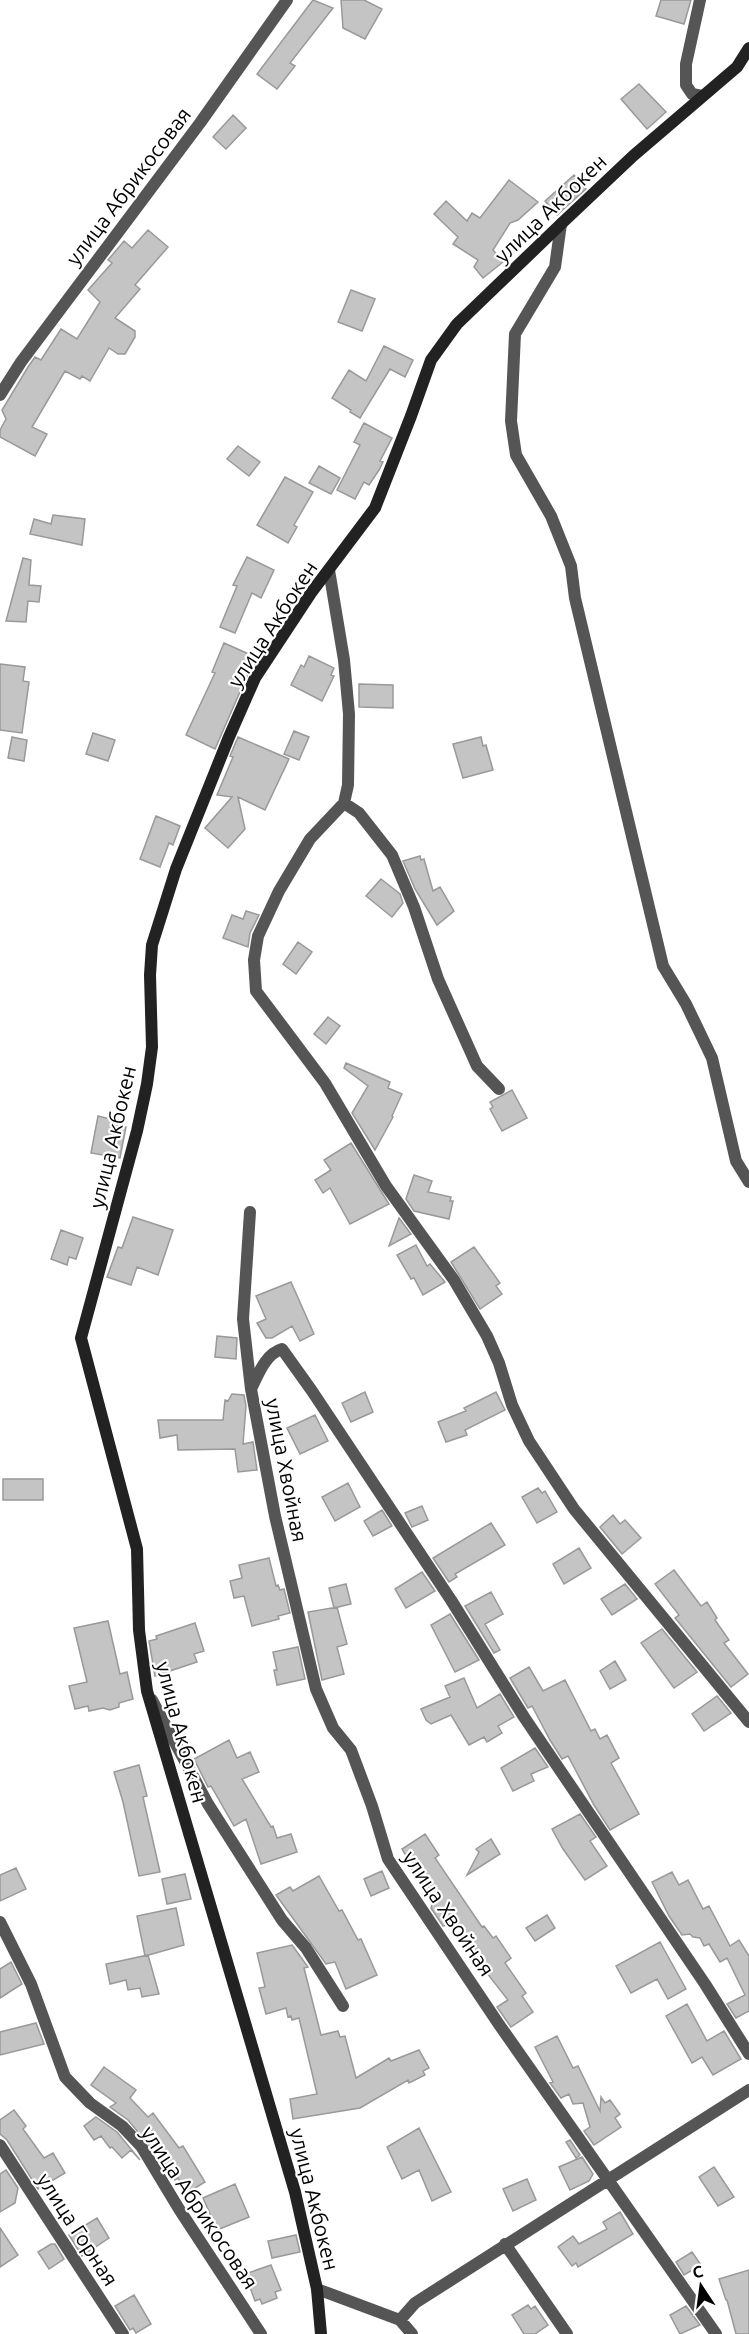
<svg xmlns="http://www.w3.org/2000/svg" width="749" height="2334" viewBox="0 0 749 2334" font-family="Ubuntu,sans-serif">
	<rect width="100%" height="100%" fill="#fff"/>
	<path fill="#c4c4c4" stroke="#999" stroke-width="1.5" d="M313,0L333,8L290,63L295,66L277,89L257,74Z
		M341,0H364L382,9L365,39L343,28Z
		M661,0H691L684,24L656,16Z
		M639,84L666,112L647,129L621,99Z
		M233,115L246,128L226,149L213,137Z
		M574,175L586,189L557,215L545,201Z
		M509,180L538,202L518,220L510,223L493,250L503,262L483,278L474,267L478,260L453,244L458,237L434,214L446,201L467,221L472,213L480,218Z
		M148,230L168,247L135,285L140,289L115,318L135,331V337L125,354H118L109,348L90,381L82,376L80,379L65,371L32,427L47,434L35,456L0,437V430L6,419L2,410L28,367L35,357L41,360L61,329L77,339L100,302L88,290L112,263L108,260L124,241L132,248Z
		M351,290L375,299L362,331L338,322Z
		M384,346L413,360L405,377L390,369L360,418L350,412L351,410L332,398L349,370L366,381Z
		M364,423L392,438L380,461L383,462L379,470L369,485L364,482L355,499L337,490L360,445L354,442Z
		M238,446L260,462L249,476L227,459Z
		M319,466L340,478L331,494L309,483Z
		M285,477L313,492L294,525L297,527L288,543L257,525Z
		M53,515L85,519L82,545L30,534L34,519L51,524Z
		M247,557L274,570L261,598L252,593L235,633L220,627L237,586L233,585Z
		M23,558L31,560L29,585L41,586L39,602L28,601L26,622L6,621Z
		M224,643L251,655L249,660L253,662L215,749L186,735L215,673L212,672Z
		M309,656L334,668L331,675L334,676L322,701L291,685L301,665L304,667Z
		M0,664L25,667L23,681L29,682L22,733L0,730Z
		M359,684L393,685V708L359,707Z
		M294,731L309,737L299,760L284,754Z
		M93,733L115,740L108,761L86,754Z
		M12,737L27,740L24,761L8,758Z
		M238,737L289,759L265,810L238,797L245,829L228,848L205,828L232,797L217,795L233,757L230,756Z
		M481,737L483,746L486,745L493,770L463,778L453,744Z
		M156,816L180,826L173,845L169,843L160,867L140,859Z
		M420,856L421,860L424,859L433,891L440,887L454,911L437,925L415,889L403,861Z
		M381,879L400,894L403,903L392,917L366,896Z
		M246,911L259,915L250,933L248,947L223,938L232,915L243,919Z
		M298,942L312,952L296,974L283,964Z
		M328,1017L340,1026L326,1044L314,1034Z
		M346,1063L390,1082L388,1088L402,1094L392,1116L393,1117L375,1150L352,1113L368,1086L344,1068Z
		M512,1090L527,1118L502,1131L490,1109L493,1107L490,1102Z
		M98,1116L118,1121L117,1125L126,1127L120,1158L91,1153Z
		M351,1143L389,1204L350,1224L330,1188L323,1193L315,1180L331,1170L324,1160Z
		M414,1175L432,1181L428,1192L451,1197L450,1201H453L449,1219L414,1211L406,1199Z
		M133,1217L173,1230L158,1275L137,1267L131,1285L107,1277L118,1247L122,1248Z
		M399,1218L411,1234L389,1246Z
		M61,1230L83,1238L76,1259L69,1257L67,1265L51,1259Z
		M416,1245L427,1266L430,1264L445,1282L423,1295L414,1278L411,1279L397,1255Z
		M474,1247L500,1283L496,1286L502,1294L480,1309L451,1262Z
		M291,1282L314,1334L300,1341L292,1326L272,1338H266L257,1323L266,1319L256,1296Z
		M217,1336L237,1338L236,1359L215,1357Z
		M365,1392L373,1412L351,1422L342,1403Z
		M496,1392L505,1410L465,1430L467,1435L446,1442L438,1422L466,1411L464,1408Z
		M232,1394L244,1395L246,1406L243,1444L253,1442L257,1470L238,1472L235,1449L178,1450L177,1435L160,1438L158,1420H223L225,1400L228,1401Z
		M315,1415L328,1441L300,1454L287,1428Z
		M3,1479H43V1500H3Z
		M348,1483L360,1507L335,1521L322,1497Z
		M538,1488L542,1493L545,1491L557,1512L537,1523L522,1497Z
		M422,1506L428,1520L412,1527L405,1513Z
		M382,1510L392,1526L373,1536L364,1521Z
		M613,1515L620,1524L625,1520L641,1538L622,1554L600,1527Z
		M491,1523L505,1545L455,1574L457,1577L449,1582L433,1558Z
		M579,1548L591,1568L564,1584L553,1564Z
		M269,1558L276,1586L278,1585L280,1590L284,1589L290,1613L278,1616L279,1619L252,1626L244,1596L234,1598L230,1581L242,1578L239,1565Z
		M674,1570L701,1606L707,1602L717,1618L715,1620L729,1640L724,1643L748,1674L731,1687L675,1618L679,1615L655,1584Z
		M422,1572L435,1591L406,1608L395,1589Z
		M346,1584L351,1604L334,1608L329,1588Z
		M625,1584L637,1599L612,1615L601,1599Z
		M491,1592L503,1614L485,1624L500,1650L494,1653L465,1606Z
		M337,1607L347,1644L337,1647L344,1674L322,1680L308,1612Z
		M450,1614L479,1660L455,1672L431,1625Z
		M108,1621L120,1674L127,1672L133,1699L119,1703V1707L110,1710L103,1708L89,1711L88,1706L75,1709L69,1686L87,1682L74,1628Z
		M195,1623L204,1651L194,1654L197,1662L155,1676L149,1641L157,1639L156,1636Z
		M662,1629L697,1672L674,1688L641,1643Z
		M298,1647L305,1679L277,1685L274,1670H277L273,1652Z
		M615,1661L626,1680L610,1689L600,1671Z
		M529,1667L543,1691L565,1680L591,1731L595,1729L600,1739L607,1735L619,1758L611,1763L639,1814L610,1830L594,1805L568,1756L562,1759L550,1740L532,1706L528,1708L510,1678Z
		M464,1678L477,1708L500,1694L514,1717L498,1726L502,1733L487,1742L484,1737L469,1745L451,1715L431,1724L426,1720L421,1709L450,1697L445,1686Z
		M717,1696L731,1713L704,1731L692,1714Z
		M229,1740L237,1758L250,1752L259,1772L242,1779L271,1827L273,1826L277,1838L291,1834L297,1852L261,1864L246,1819L234,1826L211,1786L208,1787L194,1759Z
		M535,1748L548,1767L531,1774L534,1781L513,1791L501,1768Z
		M139,1765L147,1796L143,1797L160,1872L139,1876L123,1802L114,1772Z
		M580,1814L596,1837L590,1841L607,1866L585,1880L563,1849L552,1829Z
		M425,1834L439,1855L435,1858L482,1927L484,1926L493,1938L496,1936L511,1958L505,1963L526,1993L522,1996L533,2012L511,2027L497,2007L508,2000L472,1954L477,1951L458,1924L443,1926L431,1908L433,1901L406,1860L408,1859L402,1849Z
		M491,1839L500,1854L467,1875L479,1852L476,1849Z
		M16,1868L26,1889L0,1901V1875Z
		M382,1871L389,1888L371,1896L364,1879Z
		M672,1872L679,1885L688,1880L703,1909L709,1906L730,1946L739,1940L749,1956V2011L736,2018L727,2004L745,1995L727,1958L720,1962L709,1944L704,1946L700,1938L693,1937L690,1934L682,1935L669,1916L652,1882Z
		M185,1874L191,1899L167,1904L162,1879Z
		M319,1876L339,1911L342,1910L358,1940L361,1939L377,1975L346,1989L335,1962L326,1964L276,1895L290,1887L293,1891Z
		M176,1908L184,1945L145,1956L137,1916Z
		M547,1915L555,1928L535,1941L526,1928Z
		M660,1942L686,1989L668,1999L657,1979L631,1993L616,1966Z
		M292,1945L308,1967L304,1968L321,2035L338,2031L340,2037L345,2036L356,2078L389,2058L391,2061L419,2050L429,2068L423,2071L425,2075L409,2083L408,2080L360,2108L293,2119L290,2099L317,2094L299,2018L292,2020L291,2016L288,2017L286,2008L266,2014L259,1988L265,1987L257,1953Z
		M148,1955L159,1994L142,1997L140,1988L128,1990L126,1980L110,1984L106,1964Z
		M11,1962L22,1984L0,1998V1969Z
		M687,2004L707,2041L724,2031L741,2059L713,2075L702,2057L692,2063L666,2016Z
		M36,2023L44,2044L0,2055V2032Z
		M557,2036L573,2068L578,2066L600,2111L601,2097L605,2103L610,2100L620,2114L615,2118L621,2127L594,2145L584,2131L590,2127L583,2103L573,2104L569,2094L561,2098L550,2083L553,2082L535,2047Z
		M104,2067L136,2090L130,2098L148,2117L153,2113L179,2148L183,2146L205,2182L187,2193L178,2178L175,2180L155,2146L152,2149L128,2120L110,2107L116,2103L91,2085Z
		M14,2110L26,2126L23,2129L44,2158L53,2153L65,2173L38,2189L7,2140L0,2134V2120Z
		M96,2117L117,2132L140,2160L131,2150L122,2158L112,2147L110,2148L101,2136L94,2140L84,2126Z
		M419,2128L451,2192L432,2201L419,2170L402,2179L387,2147Z
		M570,2140L580,2155L576,2158L566,2142Z
		M582,2157L593,2174L589,2181L570,2190L559,2167Z
		M714,2167L734,2197L718,2206L699,2177Z
		M6,2170L18,2188L15,2203L0,2212V2174Z
		M527,2179L536,2200L513,2211L503,2189Z
		M235,2184L249,2217L217,2230L203,2198Z
		M620,2212L633,2234L578,2267L576,2263L572,2266L558,2247L573,2236L579,2244L607,2229L603,2222Z
		M97,2218L109,2238L82,2256L69,2235Z
		M0,2228L18,2255L0,2267Z
		M296,2235L300,2252L272,2258L268,2241Z
		M51,2244H55L64,2259L49,2269L38,2252Z
		M692,2252L701,2265L684,2275L676,2262Z
		M271,2265L281,2290L275,2292L277,2298L262,2304L260,2299L255,2301L245,2274Z
		M749,2270V2334H736L727,2300H726L719,2279Z
		M134,2295L151,2324L136,2333L133,2328L130,2330L115,2306Z
		M528,2305L531,2309L535,2306L548,2325L535,2334H524L512,2315Z
		M686,2306L700,2325L680,2334L670,2315Z"/>
	<g fill="none" stroke-linecap="round" stroke-linejoin="round">
		<path stroke="#555" stroke-width="12" d="M700,0L686,64V85L692,94L702,96
			M561,224L555,267L515,334L511,421L516,455L551,516L571,566L575,598L663,966L686,1004L712,1058L736,1161L749,1182
			M0,395L21,362L200,123L287,0
			M329,570L344,660L349,714L348,785L344,803L310,839L279,891L258,936L254,960L256,991L325,1083L386,1186L454,1280L487,1336L499,1363L512,1405L529,1441L574,1509L749,1722
			M344,803L359,813L392,855L414,907L438,979L477,1066L499,1089
			M250,1212L243,1319L251,1389L275,1516L316,1689L333,1728L351,1750L372,1806L388,1859L498,2023L716,2334
			M251,1389C258,1375 265,1354 282,1349L312,1391L451,1600L524,1717L705,1984L749,2054
			M152,1700L208,1804L282,1920L306,1948L343,2006
			M0,1922L31,1984L65,2077L90,2103L122,2126L141,2146L179,2209L261,2334
			M0,2145L123,2334
			M505,2244L567,2334
			M317,2289L400,2320L415,2303L749,2090
			M400,2320L412,2334"/>
		<path stroke="#222" stroke-width="12" d="M321,2334L317,2289L295,2192L147,1691L139,1630L137,1549L81,1338L137,1131L147,1084L152,1047L150,975L152,945L176,869L229,737L255,678L311,593L375,508L411,416L431,360L457,324L561,224L633,156L737,67L749,48"/>
	</g>
	<g text-anchor="middle" dominant-baseline="central" stroke-width="4.5" stroke-linejoin="round" paint-order="stroke">
		<g font-size="21" fill="#000" stroke="#fff">
			<text transform="translate(128 186) rotate(-53)">улица Абрикосовая</text>
			<text transform="translate(550 208) rotate(-44)">улица Акбокен</text>
			<text transform="translate(272 624) rotate(-57)">улица Акбокен</text>
			<text transform="translate(112 1137) rotate(-77)">улица Акбокен</text>
			<text transform="translate(287 1470) rotate(79)">улица Хвойная</text>
			<text transform="translate(182 1732) rotate(75)">улица Акбокен</text>
			<text transform="translate(449 1913) rotate(56)">улица Хвойная</text>
			<text transform="translate(315 2199) rotate(76)">улица Акбокен</text>
			<text transform="translate(200 2207) rotate(56)">улица Абрикосовая</text>
			<text transform="translate(78 2229) rotate(57)">улица Горная</text>
		</g>
	</g>
	<g transform="translate(701 2286) rotate(347)" stroke="#ffffff" stroke-width="4.5" paint-order="stroke">
	<path d="M0-4.5L10 22L0 15L-10 22Z" fill="#000000"/>
	<text y="-9" font-size="16" font-weight="bold" text-anchor="middle" fill="#000000">С</text>
	</g>
</svg>
